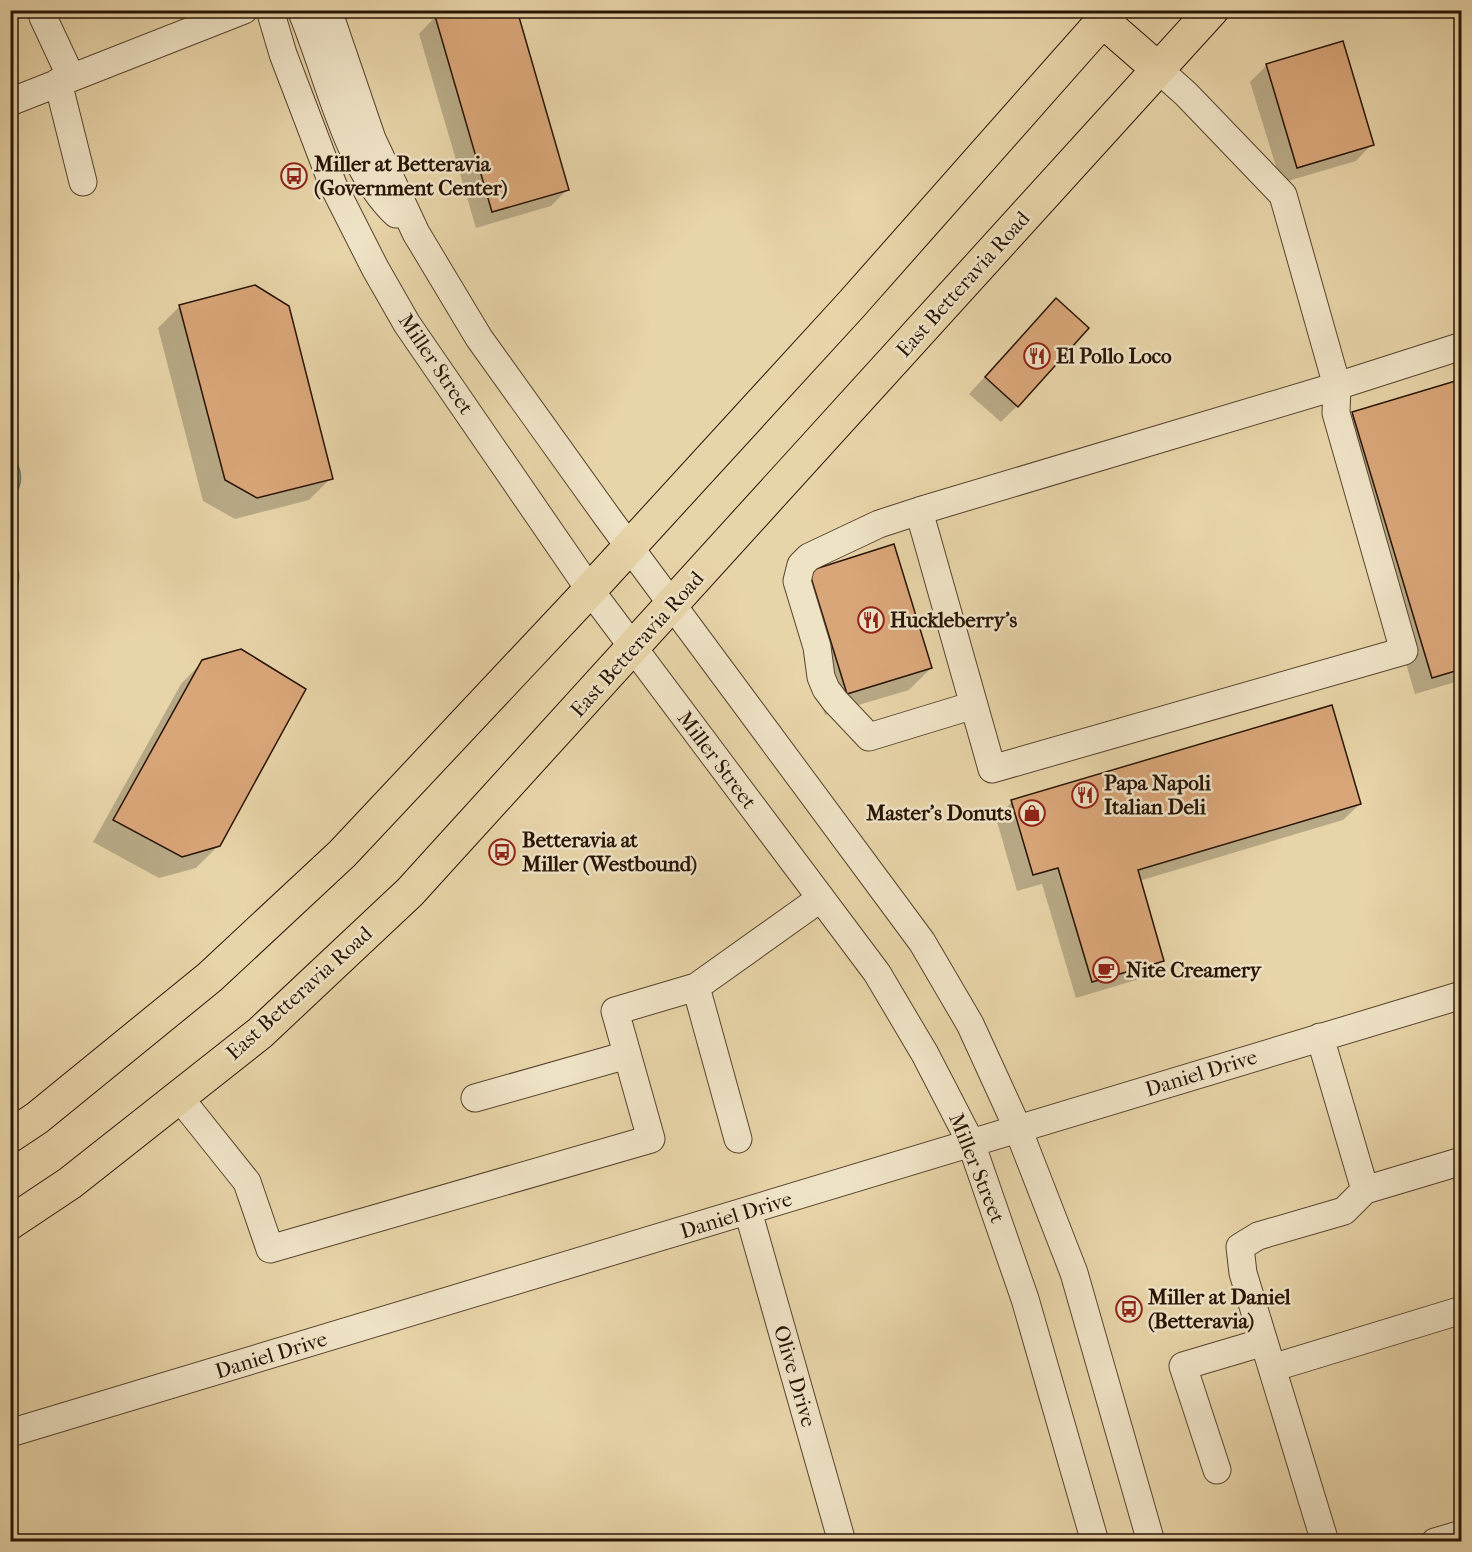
<svg xmlns="http://www.w3.org/2000/svg" width="1472" height="1552" viewBox="0 0 1472 1552" font-family="'IM FELL French Canon',serif">
	<rect width="100%" height="100%" fill="#e7d4a8"/>
	<filter id="stains"><feTurbulence type="fractalNoise" baseFrequency=".00333" numOctaves="4"/><feColorMatrix values="0 0 0 0 .2 0 0 0 0 .09 0 0 0 0 .02 0 0 0 .5 -.17"/></filter>
	<radialGradient id="worn" r=".72"><stop offset=".6" stop-color="#630" stop-opacity="0"/><stop offset="1" stop-color="#630" stop-opacity=".3"/></radialGradient>
	<path fill="#98b9a3" stroke="#6b7764" stroke-width="1.5" d="M11,454C24,470 24,485 11,501Z
		M10,546C18,562 24,584 11,599Z"/>
	<path fill="#0003" d="M435,17L568,189L551,206L476,228L419,34Z
		M1267,65L1372,144L1356,161L1281,183L1250,82Z
		M180,306L331,478L309,500L235,519L203,501L158,328Z
		M1040,317L1017,406L1001,422L969,394Z
		M1462,380V680L1415,694L1337,429L1353,413Z
		M810,572L931,668L909,690L825,715L788,594Z
		M203,661L219,845L196,868L159,878L93,842L181,684Z
		M1012,802L1360,804L1343,820L1139,881L1163,960L1146,977L1076,998L1042,884L1017,891L996,818Z"/>
	<path fill="#d9a679" stroke="#281405" stroke-width="1.5" d="M453,10H517L569,190L492,212L435,16Z
		M1343,41L1374,145L1297,168L1266,64Z
		M255,285L289,306L333,479L257,498L225,480L179,305Z
		M1056,298L1089,328L1018,407L985,377Z
		M1462,379V669L1432,678L1352,412Z
		M894,544L932,668L847,694L809,571Z
		M241,649L306,689L220,846L182,857L113,820L202,660Z
		M1332,705L1361,804L1138,870L1164,961L1092,982L1058,868L1033,875L1011,800Z"/>
	<g fill="none" stroke-linecap="round" stroke-linejoin="round">
		<g stroke="#58442e" stroke-width="29">
			<path id="minor" d="M44,10L43,17L71,77
				M270,10L283,54L333,185L375,268L407,324L590,590L877,973L925,1054L971,1143L1025,1299L1095,1542
				M301,10C328,73 346,167 396,214
				M328,10L372,139L416,233L479,338L608,518L922,942L970,1024L1018,1129L1074,1273L1151,1542
				M1158,69L1186,94L1283,195L1337,386L1462,346
				M58,82L83,182
				M10,102L244,10
				M919,511L992,769L1404,651L1336,413L1337,386L919,511L879,524L809,557L801,565L797,581L817,647L821,677L826,689L835,701L869,737L974,705
				M696,987L738,1139
				M1320,1037L1365,1190
				M179,1097L247,1182L270,1249L651,1139L615,1011L696,987L821,898
				M475,1098L627,1055
				M748,1211L842,1542
				M1272,1368L1462,1310
				M10,1433L1462,995
				M1217,1470L1183,1366L1264,1342
				M1325,1542L1243,1273L1240,1247L1258,1236L1344,1211L1365,1190L1462,1161
				M1435,1542L1462,1534"/>
		</g>
		<g stroke="#281405" stroke-width="35">
			<path id="highway" d="M1103,21L1158,69
				M10,1136L37,1118L210,977L342,854L590,590L851,305L1112,10
				M10,1223L70,1183L260,1033L410,892L1212,10"/>
		</g>
		<use href="#minor" stroke="#efe3c6" stroke-width="27"/>
		<use href="#highway" stroke="#e7d4a8" stroke-width="33"/>
	</g>
	<defs>
		<g id="bus-ring" transform="scale(1.35)"><circle r="9.5" fill="#efe3c6" stroke="#8f2418" stroke-width="1.5"/><path d="M-5-6H5V4H4V6H2V4H-2V6H-4V4H-5ZM-3.5-4V0h7V-4ZM-3.5 1.2v1.5H-2V1.2ZM2 1.2v1.5H3.5V1.2Z" fill="#8f2418"/></g>
		<g id="restaurant-ring" transform="scale(1.35)"><circle r="9.5" fill="#efe3c6" stroke="#8f2418" stroke-width="1.5"/><path d="M-5-6h1v4h1v-4h1v4h1v-4h1v5L-1.5 .5V6h-2V.5L-5-1ZM5-6V6H3V1.5H1.5Q1.5-4 5-6Z" fill="#8f2418"/></g>
		<g id="shop-ring" transform="scale(1.35)"><circle r="9.5" fill="#efe3c6" stroke="#8f2418" stroke-width="1.5"/><path d="M-5-2.5h2.3a2.7 3.5 0 0 1 5.4 0H5L5.5 6h-11ZM-1.5-2.5h3a1.5 2.3 0 0 0-3 0Z" fill="#8f2418"/></g>
		<g id="cafe-ring" transform="scale(1.35)"><circle r="9.5" fill="#efe3c6" stroke="#8f2418" stroke-width="1.5"/><path d="M-5.5-4.5H6V0H3Q3 3.5 0 3.5H-2.5Q-5.5 3.5-5.5 0ZM3-3.2v2h1.7v-2ZM-6 4.5H4V6H-6Z" fill="#8f2418"/></g>
	</defs>
	<g fill-rule="evenodd">
		<use href="#bus-ring" x="294" y="176"/>
		<use href="#restaurant-ring" x="1037" y="356"/>
		<use href="#restaurant-ring" x="871" y="620"/>
		<use href="#restaurant-ring" x="1085" y="795"/>
		<use href="#shop-ring" x="1032" y="813"/>
		<use href="#bus-ring" x="502" y="852"/>
		<use href="#cafe-ring" x="1106" y="970"/>
		<use href="#bus-ring" x="1129" y="1309"/>
	</g>
	<g text-anchor="middle" dominant-baseline="central" stroke-width="5" stroke-linejoin="round" paint-order="stroke">
		<g font-size="21" font-weight="bold" fill="#281405" stroke="#efe3c6" text-anchor="start">
			<text x="314" y="164">Miller at Betteravia<tspan x="314" dy="24">(Government Center)</tspan></text>
			<text x="1056" y="356">El Pollo Loco</text>
			<text x="890" y="620">Huckleberry's</text>
			<text x="1104" y="783">Papa Napoli<tspan x="1104" dy="24">Italian Deli</tspan></text>
			<text x="1012" y="813" text-anchor="end">Master's Donuts</text>
			<text x="522" y="840">Betteravia at<tspan x="522" dy="24">Miller (Westbound)</tspan></text>
			<text x="1126" y="970">Nite Creamery</text>
			<text x="1148" y="1297">Miller at Daniel<tspan x="1148" dy="24">(Betteravia)</tspan></text>
		</g>
		<g font-size="21" fill="#281405" stroke="#efe3c6">
			<text transform="translate(963 284) rotate(-48)">East Betteravia Road</text>
			<text transform="translate(436 364) rotate(56)">Miller Street</text>
			<text transform="translate(637 644) rotate(-48)">East Betteravia Road</text>
			<text transform="translate(717 760) rotate(53)">Miller Street</text>
			<text transform="translate(299 993) rotate(-42)">East Betteravia Road</text>
			<text transform="translate(1201 1073) rotate(-17)">Daniel Drive</text>
			<text transform="translate(977 1168) rotate(68)">Miller Street</text>
			<text transform="translate(736 1215) rotate(-17)">Daniel Drive</text>
			<text transform="translate(271 1355) rotate(-17)">Daniel Drive</text>
			<text transform="translate(795 1376) rotate(74)">Olive Drive</text>
		</g>
	</g>
	<rect width="1472" height="1552" fill="none" stroke="#e7d4a8" stroke-width="36"/>
	<rect x="12" y="12" width="1448" height="1528" fill="none" stroke="#281405" stroke-width="3"/>
	<rect x="18" y="18" width="1436" height="1516" fill="none" stroke="#281405" stroke-width="1.5"/>
	<rect width="100%" height="100%" filter="url(#stains)"/>
	<rect width="100%" height="100%" fill="url(#worn)"/>
</svg>
